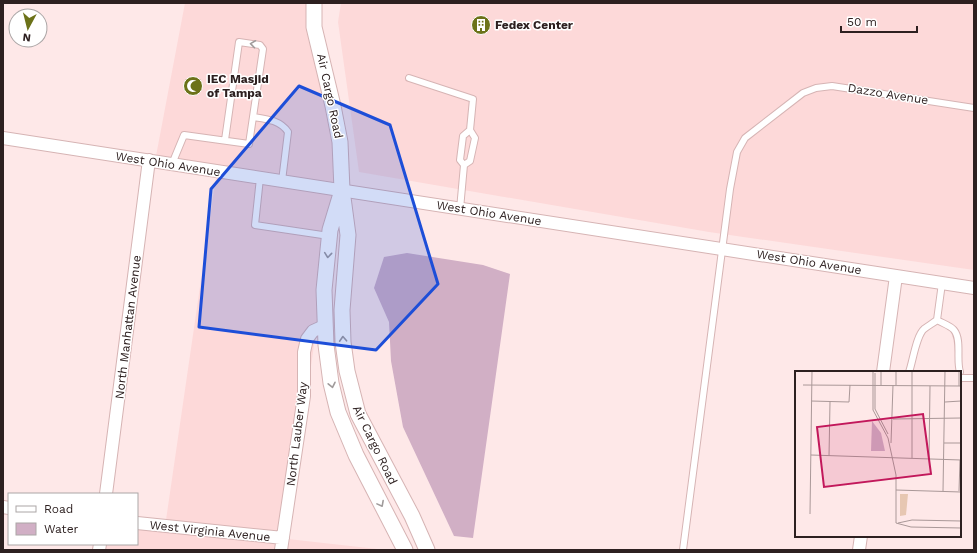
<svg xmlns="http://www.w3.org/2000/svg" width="977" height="553" viewBox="0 0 977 553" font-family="'Work Sans',sans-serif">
	<rect width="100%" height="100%" fill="#fee8e8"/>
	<path fill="#fdd9d9" d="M185,3H309L335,142L336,183L156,156Z
		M341,3H974V270L709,232L359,172L338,22Z
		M216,177L335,195L306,402L297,401L278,532L166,520Z
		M137,529L277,544L276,550H104L105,544H137Z
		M288,539L386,550H286Z"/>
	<path fill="#d1afc5" d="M407,253L483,265L510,274L473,538L454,536L403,427L391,361L389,322L374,288L384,257Z"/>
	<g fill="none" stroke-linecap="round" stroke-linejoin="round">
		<g stroke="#d6b4b4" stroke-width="8">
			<path id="service" d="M409,78L473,99L470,130L475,138L470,161L464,165L460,209
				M253,117C266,119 280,120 288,132L282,181
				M172,164L184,135L249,144L263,49L260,45L239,42L225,140
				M464,165L460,160L463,136L470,130
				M260,178L255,225L329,236
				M937,320C942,323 951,326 954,330C962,340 956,360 960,372
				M909,372C913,361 916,336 924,329C928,326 933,323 937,320L942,283
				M960,379L961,378H974
				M683,550L730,189L737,152L745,138L803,93L816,88L832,86L974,108"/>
		</g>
		<g stroke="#d6b4b4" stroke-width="14">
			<path id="minor" d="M3,138L974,288
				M883,372L896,276
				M106,494L149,160
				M3,507L9,508
				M137,523L283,538
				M99,550L100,544
				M281,550L304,396V352L307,339L313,331L324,326
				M859,550L861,536"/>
		</g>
		<g stroke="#d6b4b4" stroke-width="17">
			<path id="tertiary" d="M314,3V27L333,106L340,142L342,190L348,235L342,310L343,342L347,371L358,414L412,516L427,550
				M340,197L330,230L324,290L326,345L331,383L338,412L356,455L405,550"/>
		</g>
		<use href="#service" stroke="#fff" stroke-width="6"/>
		<use href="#minor" stroke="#fff" stroke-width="12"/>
		<use href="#tertiary" stroke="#fff" stroke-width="15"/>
	</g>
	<defs><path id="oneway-chevron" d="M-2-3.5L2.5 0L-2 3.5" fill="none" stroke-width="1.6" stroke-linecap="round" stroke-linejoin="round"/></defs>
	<g stroke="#a09b9b">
		<use href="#oneway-chevron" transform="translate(253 44) rotate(-172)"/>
		<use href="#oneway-chevron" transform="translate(328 255) rotate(96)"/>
		<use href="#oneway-chevron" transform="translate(343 339) rotate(-93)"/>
		<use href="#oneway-chevron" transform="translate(332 385) rotate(78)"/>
		<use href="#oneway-chevron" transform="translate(381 504) rotate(62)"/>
	</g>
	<path fill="#1d4ed8" fill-opacity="0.2" stroke="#1d4ed8" stroke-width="3" stroke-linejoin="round" d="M299,86L390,125L438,284L376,350L199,327L211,189Z"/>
	<defs>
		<g id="building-disc" transform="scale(1)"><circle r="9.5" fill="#6c7219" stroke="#fff"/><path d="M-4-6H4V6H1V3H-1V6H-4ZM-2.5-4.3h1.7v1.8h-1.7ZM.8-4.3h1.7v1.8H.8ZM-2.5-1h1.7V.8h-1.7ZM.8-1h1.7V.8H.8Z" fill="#fff"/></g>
		<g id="mosque-disc" transform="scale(1)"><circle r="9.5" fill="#6c7219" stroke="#fff"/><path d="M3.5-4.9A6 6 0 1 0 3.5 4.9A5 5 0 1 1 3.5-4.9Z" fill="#fff"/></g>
	</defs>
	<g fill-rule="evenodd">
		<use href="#building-disc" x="481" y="25"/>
		<use href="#mosque-disc" x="193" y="86"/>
	</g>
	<g text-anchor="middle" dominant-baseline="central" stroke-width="3" stroke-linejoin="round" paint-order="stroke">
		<g font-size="12" font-weight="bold" fill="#2d2020" stroke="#fff" text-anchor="start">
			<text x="495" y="25">Fedex Center</text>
			<text x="207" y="79">IEC Masjid<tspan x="207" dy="14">of Tampa</tspan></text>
		</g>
		<g font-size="12" fill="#2d2020" stroke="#fff">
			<text transform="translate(888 94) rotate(9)">Dazzo Avenue</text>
			<text transform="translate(330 96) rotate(78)">Air Cargo Road</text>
			<text transform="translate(168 164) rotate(9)">West Ohio Avenue</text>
			<text transform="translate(489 213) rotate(9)">West Ohio Avenue</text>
			<text transform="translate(809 262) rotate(9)">West Ohio Avenue</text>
			<text transform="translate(128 327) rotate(-83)">North Manhattan Avenue</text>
			<text transform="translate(297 434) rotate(-83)">North Lauber Way</text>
			<text transform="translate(375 445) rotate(64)">Air Cargo Road</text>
			<text transform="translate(210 531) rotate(6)">West Virginia Avenue</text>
		</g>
	</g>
	<g transform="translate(795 371)">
		<rect width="166" height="166" fill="#fee8e8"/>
		<path d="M105,123H113L111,144L105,145Z" fill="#e7c7b2"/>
		<path d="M77,50L86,62L90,80H76Z" fill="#d1afc5"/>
		<path fill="none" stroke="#aa9898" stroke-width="1" d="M78,0V39L93,67L101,104V152M80,2V38L93,63M8,14L166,15M86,14V0M101,14V0M164,15V0M16,30L54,31L55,14M150,31L166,30M98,48L166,47M96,72L98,14M149,72H166M16,84L166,89M34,85L35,31M117,87V0M134,88L135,15M101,119L166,121M148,120L150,0M164,120L165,89M15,143L17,0M101,152L116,156L166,157M103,152L117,149L166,150"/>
		<path fill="#c2185b" fill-opacity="0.15" stroke="#c2185b" stroke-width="2" d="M128,43L136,103L29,116L22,56Z"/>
		<rect width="166" height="166" fill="none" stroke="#2d2020" stroke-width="2"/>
	</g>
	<rect width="977" height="553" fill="none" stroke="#2d2020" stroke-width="8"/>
	<rect x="8" y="493" width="130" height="52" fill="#ffffff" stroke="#aba6a6"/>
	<rect x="16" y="506" width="20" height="6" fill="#ffffff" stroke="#aba6a6"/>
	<text x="44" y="513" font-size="12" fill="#2d2020">Road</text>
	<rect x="16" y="523" width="20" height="12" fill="#d1afc5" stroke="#aba6a6"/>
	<text x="44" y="533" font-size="12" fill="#2d2020">Water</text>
	<g transform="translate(28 28) rotate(187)"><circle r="19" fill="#ffffff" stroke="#aba6a6"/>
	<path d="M0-3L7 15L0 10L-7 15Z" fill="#6c7219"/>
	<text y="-6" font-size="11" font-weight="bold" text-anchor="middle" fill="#2d2020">N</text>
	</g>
	<path d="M841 26v6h76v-6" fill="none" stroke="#2d2020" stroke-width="2"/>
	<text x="847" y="26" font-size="12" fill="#2d2020" stroke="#ffffff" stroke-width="3" paint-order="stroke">50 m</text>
</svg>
